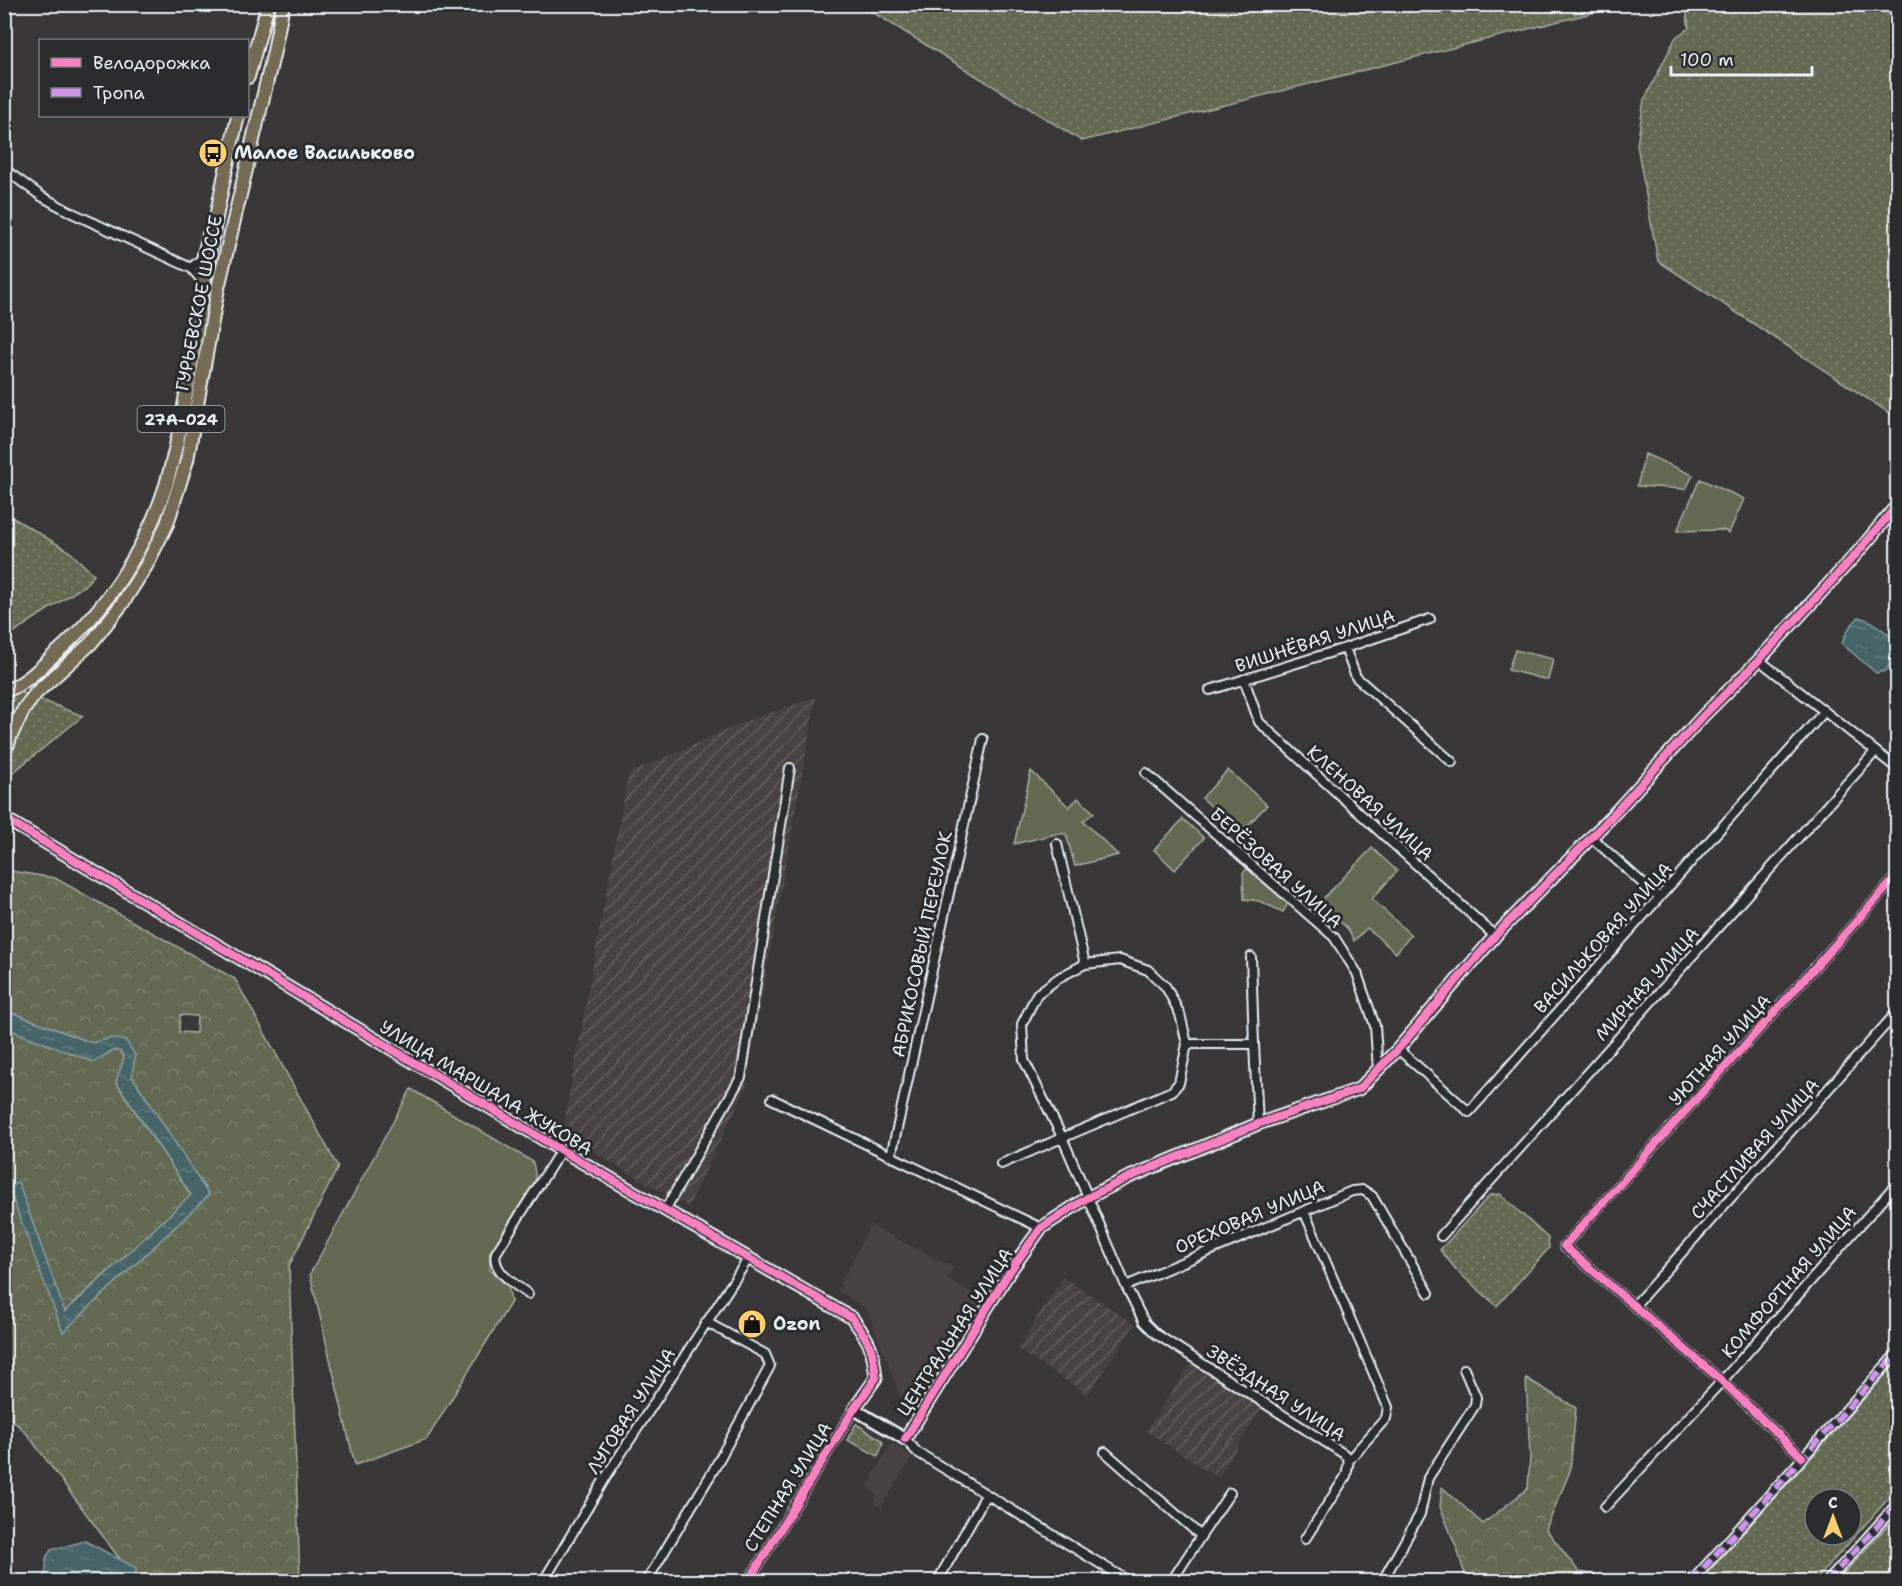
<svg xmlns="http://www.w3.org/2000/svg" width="1902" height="1586" viewBox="0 0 1902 1586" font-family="'Shantell Sans',sans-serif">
	<defs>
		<pattern id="industrial-furrows" width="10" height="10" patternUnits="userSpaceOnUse" patternTransform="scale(1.5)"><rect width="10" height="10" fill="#4a4342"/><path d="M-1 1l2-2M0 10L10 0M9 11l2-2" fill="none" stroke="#645f5e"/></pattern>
		<pattern id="grass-dots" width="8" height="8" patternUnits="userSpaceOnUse" patternTransform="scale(1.5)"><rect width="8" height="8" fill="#646b51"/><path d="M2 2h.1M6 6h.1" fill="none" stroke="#7a816b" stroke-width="1.8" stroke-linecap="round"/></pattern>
		<pattern id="forest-crowns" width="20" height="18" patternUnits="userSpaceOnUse" patternTransform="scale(1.5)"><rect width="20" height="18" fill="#646b51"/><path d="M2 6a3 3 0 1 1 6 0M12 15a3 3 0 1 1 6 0" fill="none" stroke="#7a816b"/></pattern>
		<pattern id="water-ripples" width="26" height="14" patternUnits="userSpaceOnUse" patternTransform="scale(1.5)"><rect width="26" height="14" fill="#476569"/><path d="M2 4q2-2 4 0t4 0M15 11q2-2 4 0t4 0" fill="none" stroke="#627c7f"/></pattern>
	</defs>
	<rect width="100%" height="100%" fill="#393737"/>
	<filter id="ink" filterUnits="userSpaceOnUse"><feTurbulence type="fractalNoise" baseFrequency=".0167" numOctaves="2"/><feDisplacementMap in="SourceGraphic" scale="12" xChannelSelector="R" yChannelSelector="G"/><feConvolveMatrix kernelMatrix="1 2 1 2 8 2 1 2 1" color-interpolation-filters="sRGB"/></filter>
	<g filter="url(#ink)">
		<path fill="#4a4342" d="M870,1225L953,1267L947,1279L981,1298L909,1414L906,1412L867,1309L837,1290Z
			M894,1444L912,1457L881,1508L874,1503L877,1497L868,1485L890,1445Z"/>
		<path fill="url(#industrial-furrows)" d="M816,697L745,1090L688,1207L562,1134L628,774L741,723Z
			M1063,1277L1135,1324L1088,1395L1017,1349Z
			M1193,1360L1262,1407L1218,1478L1146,1431Z"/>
		<path fill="url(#grass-dots)" stroke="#a6aea4" stroke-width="1.5" fill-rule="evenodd" d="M861,5V4L1624,5L1082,141Z
			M1685,5H1897V418L1658,261L1637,145L1644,100L1676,37L1689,28Z
			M5,513L69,551L94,575L84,586L5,638Z
			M5,686L83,716L5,779Z
			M1500,1194L1548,1238L1549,1248L1497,1306L1458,1272L1440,1250L1490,1195Z
			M1897,1362V1489L1815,1581H1700ZM1815,1499H1851V1535H1815Z
			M856,1424L882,1440L883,1444L878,1456L847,1440Z
			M1897,1515V1581H1837Z"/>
		<path fill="url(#forest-crowns)" stroke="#a6aea4" stroke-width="1.5" fill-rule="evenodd" d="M4,870L55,878L235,979L338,1167L289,1266L300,1581H136L27,1434L5,1413V1028L94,1062L113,1050L121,1052L124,1058L116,1083L191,1195L64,1312L18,1183L63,1332L209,1195L132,1076L135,1055L112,1038L92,1043L5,1010ZM180,1015L197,1016L196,1033L179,1032Z
			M1526,1378L1576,1408L1570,1471L1546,1529L1579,1572L1616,1578V1581H1467L1457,1549L1440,1507L1442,1487L1483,1524L1528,1488L1530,1456Z"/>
		<path fill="#646b51" stroke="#a6aea4" stroke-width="1.5" d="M1645,454L1693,475L1686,489L1637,486Z
			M1700,479L1744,499L1729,533L1723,530L1677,531Z
			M1515,650L1553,659L1548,680L1508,670Z
			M1228,770L1267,805L1241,833L1202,798Z
			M1031,771L1069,807L1078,798L1094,813L1083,821L1118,855L1075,866L1066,834H1056L1014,844Z
			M1183,819L1204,838L1175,870L1154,850Z
			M1372,848L1397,871L1372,899L1411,935L1396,953L1367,928L1354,941L1347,928L1319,903Z
			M1248,868L1288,903L1283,912L1259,901L1244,899L1243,873Z
			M411,1089L533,1162L536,1180L490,1253V1270L508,1285L511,1302L427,1439L355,1465L310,1274Z"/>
		<path fill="url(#water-ripples)" stroke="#879da2" stroke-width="1.5" d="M1859,617L1872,622L1896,640L1897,651L1886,671L1876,673L1842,644C1845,632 1851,625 1859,617Z
			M5,1010L92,1043L112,1038L126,1041L135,1055L132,1076L209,1195L63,1332L9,1189L18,1182L65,1312L191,1195L116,1082L124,1058L121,1052L113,1050L94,1062L5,1028Z
			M85,1541L136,1568V1581H41L46,1571V1558L51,1550Z"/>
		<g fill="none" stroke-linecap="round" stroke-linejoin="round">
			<g stroke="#e8f1f8" stroke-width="12">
				<path id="minor" d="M4,169L41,196L70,212L191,268L200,278L203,285
					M191,268L201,259L207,234
					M1345,648L1356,677L1452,762
					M1759,660L1898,769
					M1244,679L1259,722L1495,936
					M1210,690L1345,648L1430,619
					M1146,773L1334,937L1357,973L1375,1026L1378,1070
					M1591,837L1659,898
					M1057,844L1085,964
					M1251,957L1254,1044
					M1187,1044H1254L1258,1124
					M1398,1049L1469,1112L1823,713
					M772,1099L1041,1228
					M891,1156L983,739
					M1001,1164L1172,1091L1179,1083L1187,1044L1180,1014L1166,987L1148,970L1120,960L1085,964L1060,977L1037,994L1022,1024L1024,1060L1062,1137L1126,1286L1352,1191L1363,1190L1372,1196L1429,1293
					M665,1210L741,1077L790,768
					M1304,1211L1388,1407L1386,1418L1349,1460
					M1441,1236L1875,752
					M1126,1286L1144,1322L1156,1334L1344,1454L1349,1460L1346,1476L1305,1539
					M528,1294C516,1285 491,1271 496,1253L561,1150
					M1634,1306L1898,1011
					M905,1439L917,1452L1130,1582
					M1105,1452L1201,1536L1171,1582
					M1802,1457L1722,1381L1564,1246L1898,875
					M1605,1507L1722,1381L1898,1182
					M1201,1536L1230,1493
					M543,1582L609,1472L748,1259
					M646,1582L713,1471L770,1366L765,1354L706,1322
					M748,1582L854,1409
					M937,1582L986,1495
					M1382,1582L1420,1514L1428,1478L1475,1405L1476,1397L1464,1369
					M1691,1582L1898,1352
					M1827,1582L1898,1503"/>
			</g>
			<g stroke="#e8f1f8" stroke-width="15">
				<path id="tertiary" d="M4,818L561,1150L852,1318C870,1342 873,1347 876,1378L854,1409L905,1439L1010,1271L1041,1228L1087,1198L1127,1178L1258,1124L1359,1089L1398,1049L1495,936L1611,817L1704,715L1759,660L1859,551L1898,504"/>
			</g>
			<g stroke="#e8f1f8" stroke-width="16">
				<path id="primary" d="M248,77L268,4
					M4,691C25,685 40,668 55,654C105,611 146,549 166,485C185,420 192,351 204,284C213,228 225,172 238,116
					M4,713C14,724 12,739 4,751
					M11,735L24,709L36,693L91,643L122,604L146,566L167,524L187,460L218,288L274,51L283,4"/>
			</g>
			<use href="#minor" stroke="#2a2d2e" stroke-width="8"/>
			<use href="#tertiary" stroke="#2a2d2e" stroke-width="10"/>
			<use href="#primary" stroke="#746b52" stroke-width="12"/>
			<path stroke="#d193ec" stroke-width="6" stroke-dasharray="12 6" stroke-linecap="butt" d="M1691,1582L1898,1352
				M1827,1582L1898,1503"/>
			<g stroke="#2a2d2e" stroke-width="11">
				<path id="cycleway" d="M4,818L561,1150L852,1318C870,1342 873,1347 876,1378L854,1409L748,1582
					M905,1439L1010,1271L1041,1228L1087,1198L1127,1178L1258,1124L1359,1089L1398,1049L1495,936L1611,817L1704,715L1759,660L1859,551L1898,504
					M1802,1457L1722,1381L1564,1246L1898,875"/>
			</g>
			<use href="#cycleway" stroke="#ff80c0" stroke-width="8"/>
		</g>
	</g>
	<defs>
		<g id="bus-disc" transform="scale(1.5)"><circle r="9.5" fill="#ffd166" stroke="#2a2d2e"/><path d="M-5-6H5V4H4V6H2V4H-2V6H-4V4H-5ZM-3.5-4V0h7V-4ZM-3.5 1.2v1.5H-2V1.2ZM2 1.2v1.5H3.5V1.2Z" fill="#111"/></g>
		<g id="shop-disc" transform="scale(1.5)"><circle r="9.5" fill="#ffd166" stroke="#2a2d2e"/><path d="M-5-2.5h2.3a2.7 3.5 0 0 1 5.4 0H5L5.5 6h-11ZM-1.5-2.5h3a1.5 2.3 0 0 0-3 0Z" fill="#111"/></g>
	</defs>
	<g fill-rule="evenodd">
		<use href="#bus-disc" x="213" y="153"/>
		<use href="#shop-disc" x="752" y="1324"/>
	</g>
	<g text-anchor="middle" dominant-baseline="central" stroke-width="6" stroke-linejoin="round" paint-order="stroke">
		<rect fill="#2a2d2e" stroke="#afb6bb" stroke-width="1.5" x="137.5" y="406" width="87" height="26" rx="4.5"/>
		<g font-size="16" font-weight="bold" fill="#e8f1f8">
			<text x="181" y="419">27А-024</text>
		</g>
		<g font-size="18" font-weight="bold" fill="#e8f1f8" stroke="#2a2d2e" text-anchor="start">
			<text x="234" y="153">Малое Васильково</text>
			<text x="773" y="1324">Ozon</text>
		</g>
		<g font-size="18" fill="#e8f1f8" stroke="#2a2d2e">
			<text transform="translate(199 303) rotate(-79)">ГУРЬЕВСКОЕ ШОССЕ</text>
			<text transform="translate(1315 641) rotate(-18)">ВИШНЁВАЯ УЛИЦА</text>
			<text transform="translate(1370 803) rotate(42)">КЛЕНОВАЯ УЛИЦА</text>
			<text transform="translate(1276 868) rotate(42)">БЕРЁЗОВАЯ УЛИЦА</text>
			<text transform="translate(1603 938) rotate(-48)">ВАСИЛЬКОВАЯ УЛИЦА</text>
			<text transform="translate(922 944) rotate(-78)">АБРИКОСОВЫЙ ПЕРЕУЛОК</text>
			<text transform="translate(1647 984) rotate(-48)">МИРНАЯ УЛИЦА</text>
			<text transform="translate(1720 1050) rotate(-48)">УЮТНАЯ УЛИЦА</text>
			<text transform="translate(486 1088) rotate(31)">УЛИЦА МАРШАЛА ЖУКОВА</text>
			<text transform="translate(1755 1149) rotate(-48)">СЧАСТЛИВАЯ УЛИЦА</text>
			<text transform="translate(1250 1217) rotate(-23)">ОРЕХОВАЯ УЛИЦА</text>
			<text transform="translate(1789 1282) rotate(-49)">КОМФОРТНАЯ УЛИЦА</text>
			<text transform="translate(955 1332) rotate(-57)">ЦЕНТРАЛЬНАЯ УЛИЦА</text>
			<text transform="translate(1276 1393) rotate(33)">ЗВЁЗДНАЯ УЛИЦА</text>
			<text transform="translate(631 1411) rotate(-57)">ЛУГОВАЯ УЛИЦА</text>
			<text transform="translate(788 1487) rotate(-58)">СТЕПНАЯ УЛИЦА</text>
		</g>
	</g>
	<rect width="1902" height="1586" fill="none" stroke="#2a2d2e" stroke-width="24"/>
	<rect x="12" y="12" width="1878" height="1562" fill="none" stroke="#e8f1f8" stroke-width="2" filter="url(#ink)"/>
	<rect x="39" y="39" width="210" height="78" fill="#2a2d2e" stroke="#767b7f" stroke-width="1.5"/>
	<rect x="51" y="58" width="30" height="9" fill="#ff80c0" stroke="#767b7f" stroke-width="1.5"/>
	<text x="93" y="69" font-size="18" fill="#e8f1f8">Велодорожка</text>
	<rect x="51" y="88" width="30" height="9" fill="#d193ec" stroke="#767b7f" stroke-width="1.5"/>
	<text x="93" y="99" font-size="18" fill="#e8f1f8">Тропа</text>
	<g transform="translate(1833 1517)"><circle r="28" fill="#2a2d2e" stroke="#767b7f" stroke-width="1.5"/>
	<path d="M0-4.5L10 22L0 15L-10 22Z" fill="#ffd166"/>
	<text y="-9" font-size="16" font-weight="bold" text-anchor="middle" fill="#e8f1f8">С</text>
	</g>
	<path d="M1671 66v9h141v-9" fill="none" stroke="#e8f1f8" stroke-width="3"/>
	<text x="1680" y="66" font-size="18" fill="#e8f1f8" stroke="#2a2d2e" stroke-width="4.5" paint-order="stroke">100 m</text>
</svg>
